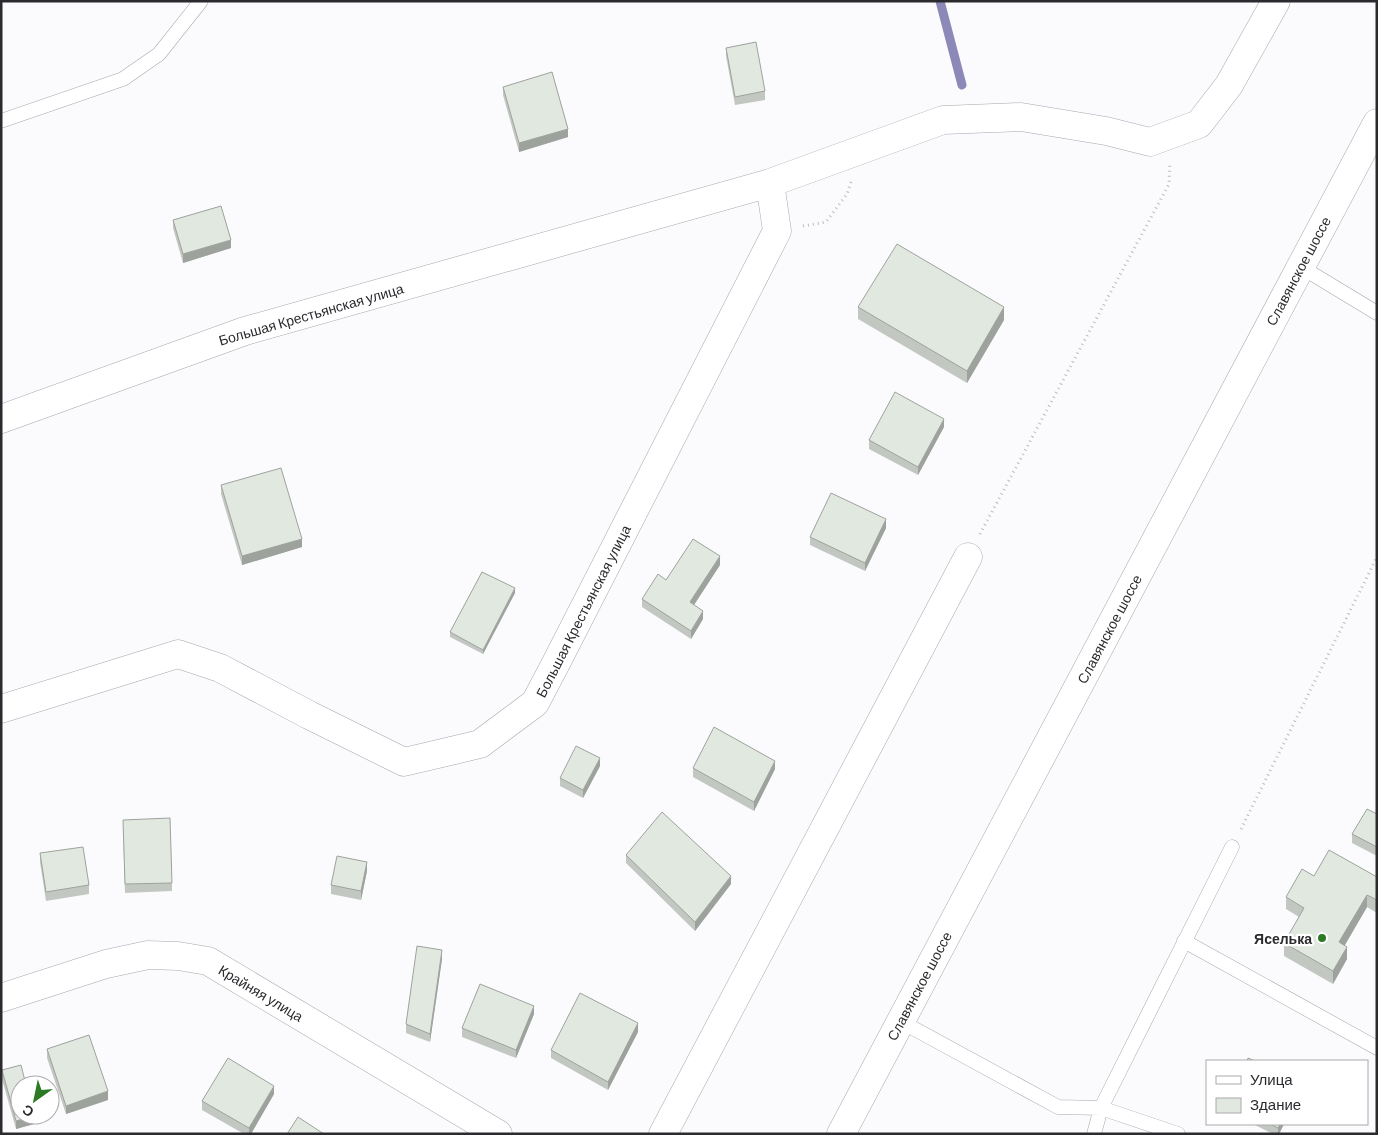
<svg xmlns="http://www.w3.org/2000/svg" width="1378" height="1135" viewBox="0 0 1378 1135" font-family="Barlow,sans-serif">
	<rect width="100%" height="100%" fill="#fbfbfe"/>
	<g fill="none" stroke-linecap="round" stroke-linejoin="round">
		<path stroke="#8c89b8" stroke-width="9" d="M940,1L962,85"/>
		<g stroke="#a7a7af" stroke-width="15">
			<path id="lane" d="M1,121L123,79L159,54L201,1
				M1301,267L1377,313
				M1184,941L1377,1048
				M900,1021L1058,1107L1101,1108L1232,847
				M1094,1134L1101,1108L1178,1134"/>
		</g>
		<g stroke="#a7a7af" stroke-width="29">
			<path id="street" d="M1,419L245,331L770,183
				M1,709L178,654L220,668L309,715L404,762L480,744L535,703L555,665L777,231L770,183L943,120L1021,117L1106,131L1150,142L1199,124L1229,85L1276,1
				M1,998L106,964L148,955L178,956L208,961L498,1134
				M663,1134L968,557"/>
		</g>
		<g stroke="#a7a7af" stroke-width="29">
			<path id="secondary" d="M841,1134L1377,123"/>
		</g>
		<path stroke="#bcbcbf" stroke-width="3" stroke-dasharray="1 4" stroke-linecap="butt" d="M803,226L826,222L847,194L851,182
			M980,534L1169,184L1170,163
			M1241,829L1377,557"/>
		<use href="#lane" stroke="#fff" stroke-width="14"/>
		<use href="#street" stroke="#fff" stroke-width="28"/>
		<use href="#secondary" stroke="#fff" stroke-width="28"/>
	</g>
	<path fill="#c2c8c1" d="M726,48L765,91V100L735,105L726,56Z
		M503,87L568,137L519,152L503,95Z
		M173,220L231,248L183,263L173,228Z
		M858,307L1004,320L967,383L858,319Z
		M944,427L918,475L869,449V440Z
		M221,485L302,547L242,565L221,494Z
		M886,528L865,571L810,545V537Z
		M720,565L694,605L703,619L691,639L642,607V599L666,580Z
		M515,593L483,654L450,637V632Z
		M600,766L583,798L560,786V778Z
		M693,768L775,769L754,811L693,777Z
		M1377,814V856L1352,843V834Z
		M123,828L172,883V891L125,893Z
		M40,853L89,885V894L46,901L40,862Z
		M626,855L731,884L695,931L626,863Z
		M367,871L361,900L331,894V885Z
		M1314,876L1377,877V913L1367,907L1345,945L1347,959L1333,984L1284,956V943L1299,917L1286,909V897Z
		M442,959L430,1042L406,1033V1024Z
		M534,1014L516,1058L462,1037V1028Z
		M638,1032L608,1090L551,1058V1050Z
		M47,1049L108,1100L66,1114L47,1058Z
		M2,1070L34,1124L16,1129L2,1079Z
		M274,1094L251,1134H244L202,1110V1101Z
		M1253,1124H1284L1279,1134H1273Z"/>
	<path fill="#9ea29d" d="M568,129V137L519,152V143Z
		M231,240V248L183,263V254Z
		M1004,307V320L967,383V371Z
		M944,419V427L918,475V467Z
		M886,519V528L865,571V563Z
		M302,539V547L242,565V556Z
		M720,556V565L690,611V602Z
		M515,588V593L483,654V650Z
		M703,611V619L691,639V631Z
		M600,758V766L583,798V790Z
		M775,761V769L754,811V802Z
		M367,862V871L361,900V891Z
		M731,876V884L695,931V922Z
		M1367,895V907L1339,955V942Z
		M1347,947V959L1333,984V971Z
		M442,950V959L430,1042V1034Z
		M534,1006V1014L516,1058V1050Z
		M638,1023V1032L608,1090V1082Z
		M274,1086V1094L251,1134H249V1128Z
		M108,1091V1100L66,1114V1106Z
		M34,1116V1124L16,1129V1121Z
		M1280,1124H1284L1279,1134H1278V1128Z"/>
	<path fill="#e1e8e0" stroke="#9ea29d" d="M756,42L765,91L735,97L726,48Z
		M552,72L568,129L519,143L503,87Z
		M221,206L231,240L183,254L173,220Z
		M897,244L1004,307L967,371L858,307Z
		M895,392L944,419L918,467L869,440Z
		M281,468L302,539L242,556L221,485Z
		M831,493L886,519L865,563L810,537Z
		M693,539L720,556L690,602L703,611L691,631L642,599L658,574L666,580Z
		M482,572L515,588L483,650L450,632Z
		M714,727L775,761L754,802L693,768Z
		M576,746L600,758L583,790L560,778Z
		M1367,809L1377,814V847L1352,834Z
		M662,812L731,876L695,922L626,855Z
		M170,818L172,883L125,884L123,820Z
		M83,847L89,885L46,892L40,853Z
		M1329,850L1377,877V900L1367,895L1339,942L1347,947L1333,971L1284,943L1304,908L1286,897L1302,869L1314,876Z
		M337,856L367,862L361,891L331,885Z
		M417,946L442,950L430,1034L406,1024Z
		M480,984L534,1006L516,1050L462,1028Z
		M580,993L638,1023L608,1082L551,1050Z
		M89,1035L108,1091L66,1106L47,1049Z
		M228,1058L274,1086L249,1128L202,1101Z
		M1248,1058L1255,1061H1247Z
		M21,1065L26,1085H20V1115H34V1116L16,1121L2,1070Z
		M298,1117L324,1134H287Z
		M1270,1124H1280L1278,1128Z"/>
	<circle fill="#2c7b24" stroke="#fff" stroke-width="2" cx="1322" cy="938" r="5"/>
	<g text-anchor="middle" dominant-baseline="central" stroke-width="4.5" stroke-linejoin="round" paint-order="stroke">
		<g font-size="14" fill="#2b2b2f" stroke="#fff">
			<text transform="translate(1298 271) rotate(-62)">Славянское шоссе</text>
			<text transform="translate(311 314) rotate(-16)">Большая Крестьянская улица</text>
			<text transform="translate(583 611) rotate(-63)">Большая Крестьянская улица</text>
			<text transform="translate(1109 629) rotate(-62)">Славянское шоссе</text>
			<text transform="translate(919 986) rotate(-62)">Славянское шоссе</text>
			<text transform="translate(261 993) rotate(31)">Крайняя улица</text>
		</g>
		<g font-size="14" font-weight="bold" fill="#2b2b2f" stroke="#fff" text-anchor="end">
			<text x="1312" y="938">Яселька</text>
		</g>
	</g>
	<rect width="1378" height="1135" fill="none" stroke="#2b2b2f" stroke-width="5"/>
	<rect x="1206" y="1060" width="162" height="65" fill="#ffffff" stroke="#aaaaac"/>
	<rect x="1216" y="1076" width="25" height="8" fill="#ffffff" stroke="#aaaaac"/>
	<text x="1250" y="1085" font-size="15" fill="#2b2b2f">Улица</text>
	<rect x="1216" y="1098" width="25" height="15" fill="#e1e8e0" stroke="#aaaaac"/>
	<text x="1250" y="1110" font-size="15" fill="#2b2b2f">Здание</text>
	<g transform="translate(35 1100) rotate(213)"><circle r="24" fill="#ffffff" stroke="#aaaaac"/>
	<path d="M0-4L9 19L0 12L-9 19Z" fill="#2c7b24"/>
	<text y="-8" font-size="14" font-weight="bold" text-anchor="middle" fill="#2b2b2f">С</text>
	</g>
</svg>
